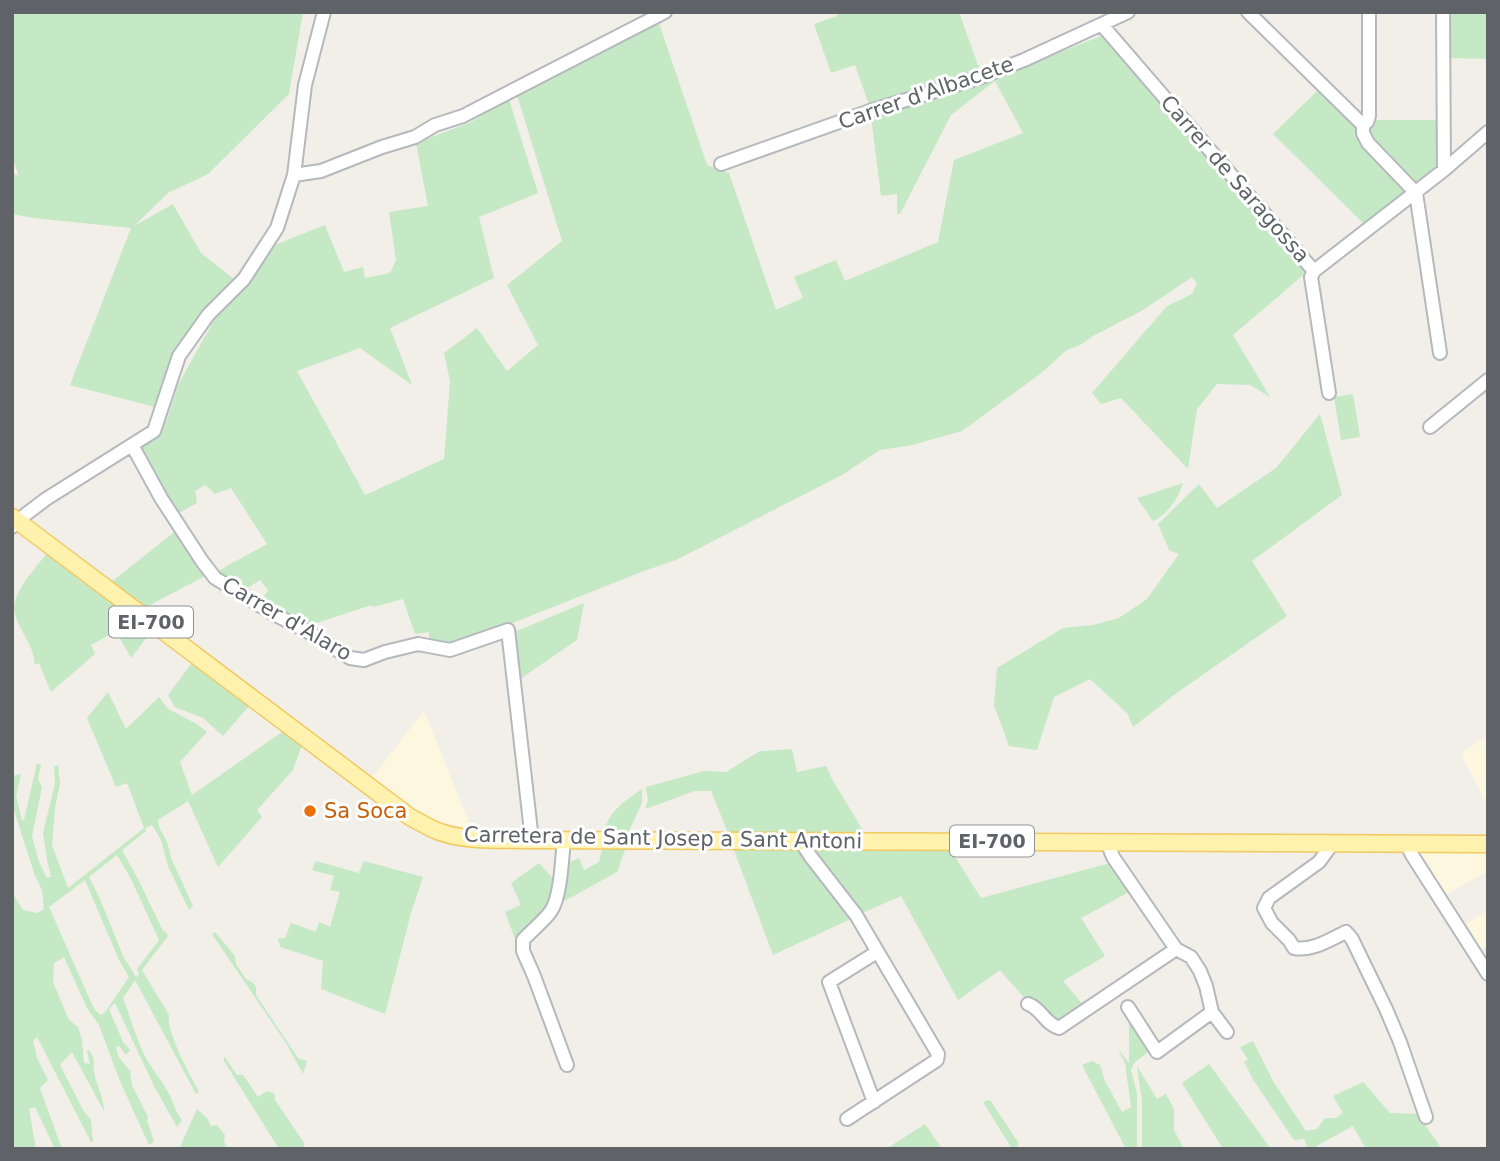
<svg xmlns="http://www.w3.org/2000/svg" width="1500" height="1161" viewBox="0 0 1500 1161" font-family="'DejaVu Sans',sans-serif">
	<rect width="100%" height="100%" fill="#f1efe8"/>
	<path fill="#fef7e0" d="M424,711L473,833H463L413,813L370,780Z
		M1488,735V806L1461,754Z
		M1413,847L1488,849V878L1484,873L1443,896Z
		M1488,910V945L1477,951L1462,927Z"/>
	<path fill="#c5e8c5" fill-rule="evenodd" d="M12,12H303L289,94L208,174L168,193L134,226L173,204L201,253L234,279L201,312L178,356L159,408L70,385L131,228L34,218L12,214V173L19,176L12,158Z
		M836,12H959L980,71L968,79L872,107L869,105L855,65L831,73L814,24L837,16Z
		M1448,12H1488V59L1448,58Z
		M658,20L707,165L729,173L776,310L803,298L794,277L836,260L845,281L938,242L954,160L1023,133L995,81L951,115L900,214H897V194L881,196L871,117L994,78L1101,36L1308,271L1233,335L1270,397L1250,385L1217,384L1197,409L1188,469L1121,398L1101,404L1092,393L1167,306L1192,294L1197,284L1192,277L1143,310L1093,336L1082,344L1067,350L1040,374L962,431L912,445L880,450L842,475L676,560L644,571L454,646L429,639V632L415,634L403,599L373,607L372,605L310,625L300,616L295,622L260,603L268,590L260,580L243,591L214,573L267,544L231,488L215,494L205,485L195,491L197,503L175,515L135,446L167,420L178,385L213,322L245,287L275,245L325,225L344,272L363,267L365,278L390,273L396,260L389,212L428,206L416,143L471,122L509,99L538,193L479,217L494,278L390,328L412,385L360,348L297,371L365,495L444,459L450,381L444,353L477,328L507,371L538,345L507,285L562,241L517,95Z
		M1318,90L1348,117L1356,128L1368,151L1407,190L1364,224L1273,134Z
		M1373,120H1438L1437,167L1414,185L1371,141L1367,132Z
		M1353,394L1360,437L1341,440L1334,397Z
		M1320,414L1342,495L1252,561L1287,616L1178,692L1133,727L1127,713L1090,679L1054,697L1037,750L1009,746L994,705L997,668L1063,628L1093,625L1119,618L1147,599L1179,554L1169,550L1158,524L1199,484L1217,508L1276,468Z
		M1183,483C1178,499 1168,514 1153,521L1137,498Z
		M177,530L207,575L144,608L110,583Z
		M47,553L153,629L131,658L116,631L91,645L95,654L51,692L39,663L35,665C33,642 20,633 15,614C9,595 36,568 47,553Z
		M584,603L577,640L520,679L512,633Z
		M194,660L251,704L223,736L203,718L175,707L168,695Z
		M108,692L126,729L159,697L168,709L197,724L207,732L180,762L192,795L282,732L302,745L293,770L257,810L262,817L218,867L188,801L158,820L159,827L167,842L172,860L193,906L189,910L168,866L161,840L152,825L145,828L146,831L122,850L140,883L163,931H165L168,936L142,970L169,1015C166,1033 190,1074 199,1092L196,1094L135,980L123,998C130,1016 135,1036 144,1054C151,1069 163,1081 170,1096C174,1105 176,1112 182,1120L177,1127L154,1086L115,1003L109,1009L123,1042L130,1050L126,1055L119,1046L116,1047L118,1056L130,1071L132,1085L148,1117L147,1120L154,1142L149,1145L120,1081L99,1025L87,1008L64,957L54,963L53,982L69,1020L78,1027L82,1040L84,1063L90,1064L87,1051L89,1050C97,1061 92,1061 94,1071C96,1086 103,1093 104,1111L72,1052L60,1065L83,1110L91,1120L93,1142H91L37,1037L33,1041L37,1058L48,1080L40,1088L62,1149H55L35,1107L29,1109L36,1149H12V892L23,910L37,913L44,909L42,890L34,873L12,804V776L21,774L16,796L22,820H24L37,763L41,765L38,779L42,787L32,836L39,862L46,877H51L47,860L43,833L55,783L54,766H58L60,783L55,808L52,845L68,888L144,828L127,783L116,787L87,718ZM117,855L131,879L159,940L137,969L139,974L136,977L124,958L100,899L89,877ZM85,880L119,960L129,977L106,1011L101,1015L95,1010L90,1000L49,907Z
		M792,749L797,772L826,766L832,779L865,834L729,835L711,791H695L645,809L648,800L646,787L704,771L726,772L760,751Z
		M642,789V803L629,831L625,835H604C605,814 626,800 642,789Z
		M732,845H797L853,918L773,955Z
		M603,846H625V850L617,872L559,904L565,864L579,858L584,870L599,862Z
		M812,847L950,849L981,898L1110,863L1129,892L1081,918L1105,956L1063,981L1084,1006L1056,1024L1033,997L1026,1000L1000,970L958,1000L901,896L860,914Z
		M316,861L359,873L364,861L423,877L411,913L385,1014L321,989L323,961L280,947L278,938H285L291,923L316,932L319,922L330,927L340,892L330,890L334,876L312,870Z
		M539,863L556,882L551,906L516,941L505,912L521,905L511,883Z
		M215,932L235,956L236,964L246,979L252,982L256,987V995L298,1058L307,1061L303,1074L286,1043L212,934Z
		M1129,1021L1149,1051L1134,1063L1131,1070L1137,1093V1149H1126L1082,1065L1092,1061L1100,1065L1105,1081L1122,1112L1131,1107L1125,1063L1118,1049L1129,1063Z
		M1253,1041L1273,1081L1306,1131L1317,1129L1325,1118H1336L1343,1113L1333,1096L1363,1082L1390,1113L1422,1114L1427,1128L1442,1149H1366L1353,1126L1311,1149H1308L1304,1139L1294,1140L1254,1081L1244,1062L1248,1060L1240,1047Z
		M224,1056L237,1075H243L258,1097L267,1091L274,1093L275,1100L305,1144L302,1149H279L224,1061Z
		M1209,1064L1271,1149H1223L1182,1083Z
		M1137,1066L1157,1099L1166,1094L1174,1109V1130L1184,1149H1142V1102Z
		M990,1100L1018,1142V1149H1012L983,1102Z
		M197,1109L207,1118L211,1126L217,1125L225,1135L224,1142L228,1149H179Z
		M925,1124L942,1149H886Z"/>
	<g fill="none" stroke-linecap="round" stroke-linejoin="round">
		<g stroke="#b5b8bc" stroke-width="16">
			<path id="minor" d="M1248,12L1363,125L1367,122L1369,116V12
				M1443,12L1444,170
				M1102,25L1314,271L1311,277L1329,393
				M1363,125V133L1368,143L1416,193L1440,353
				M721,164L870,111L981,77L1024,60L1128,12
				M294,175L321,171L382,147L415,137L435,125L463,116L665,12
				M1314,271L1444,170L1488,132
				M1430,427L1488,380
				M132,445L161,498L202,561L215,578L272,613L310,633L350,658L364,660L385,652L418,644L450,650L508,630L532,840
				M12,527L17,521L46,499L154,431L179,356L208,315L244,279L277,228L294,175L305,85L324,12
				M564,839C562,858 561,896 551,911C545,920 531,931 523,940V951L534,976L567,1065
				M803,840V845L811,857L856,915L938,1054L937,1060L847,1119
				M1110,842L1109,847L1113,857L1176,949
				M1333,843L1319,862L1269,898L1264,908L1272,923L1289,940L1294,948C1313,951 1329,940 1346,932L1352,939L1386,1009L1400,1042L1426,1117
				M1406,843L1412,855L1488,974
				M1028,1004C1041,1008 1045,1024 1059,1028L1176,949L1191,957L1200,971L1206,986L1212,1012L1227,1032
				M1128,1007L1157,1052L1212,1012
				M874,1102L829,982L877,952"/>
		</g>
		<g stroke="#f2c960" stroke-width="19">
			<path id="major" d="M12,517L410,817C420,822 429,828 440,832C469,842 502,839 532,840L1488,844"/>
		</g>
		<use href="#minor" stroke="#fff" stroke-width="12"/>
		<use href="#major" stroke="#fff2af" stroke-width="16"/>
	</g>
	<circle fill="#e8710a" stroke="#fff" stroke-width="2.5" cx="310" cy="811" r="7"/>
	<g text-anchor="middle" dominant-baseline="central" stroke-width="6" stroke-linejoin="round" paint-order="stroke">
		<g fill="#fff" stroke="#8f9295" stroke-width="2">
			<rect x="109" y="606.5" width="84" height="31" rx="5"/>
			<rect x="950" y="825.5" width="84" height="31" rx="5"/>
		</g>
		<g font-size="19" font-weight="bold" fill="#5f6368">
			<text x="151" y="622">EI-700</text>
			<text x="992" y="841">EI-700</text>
		</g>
		<g font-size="21" fill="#5f6368" stroke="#fff">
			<text transform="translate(926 93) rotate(-19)">Carrer d'Albacete</text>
			<text transform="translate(1235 179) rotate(49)">Carrer de Saragossa</text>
			<text transform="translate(287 619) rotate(30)">Carrer d'Alaro</text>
			<text transform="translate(663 838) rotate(1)">Carretera de Sant Josep a Sant Antoni</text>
		</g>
		<g font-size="21" fill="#c56008" stroke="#fff" text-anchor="start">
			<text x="324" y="811">Sa Soca</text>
		</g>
	</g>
	<rect width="1500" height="1161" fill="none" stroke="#5f6368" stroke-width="28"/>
</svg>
